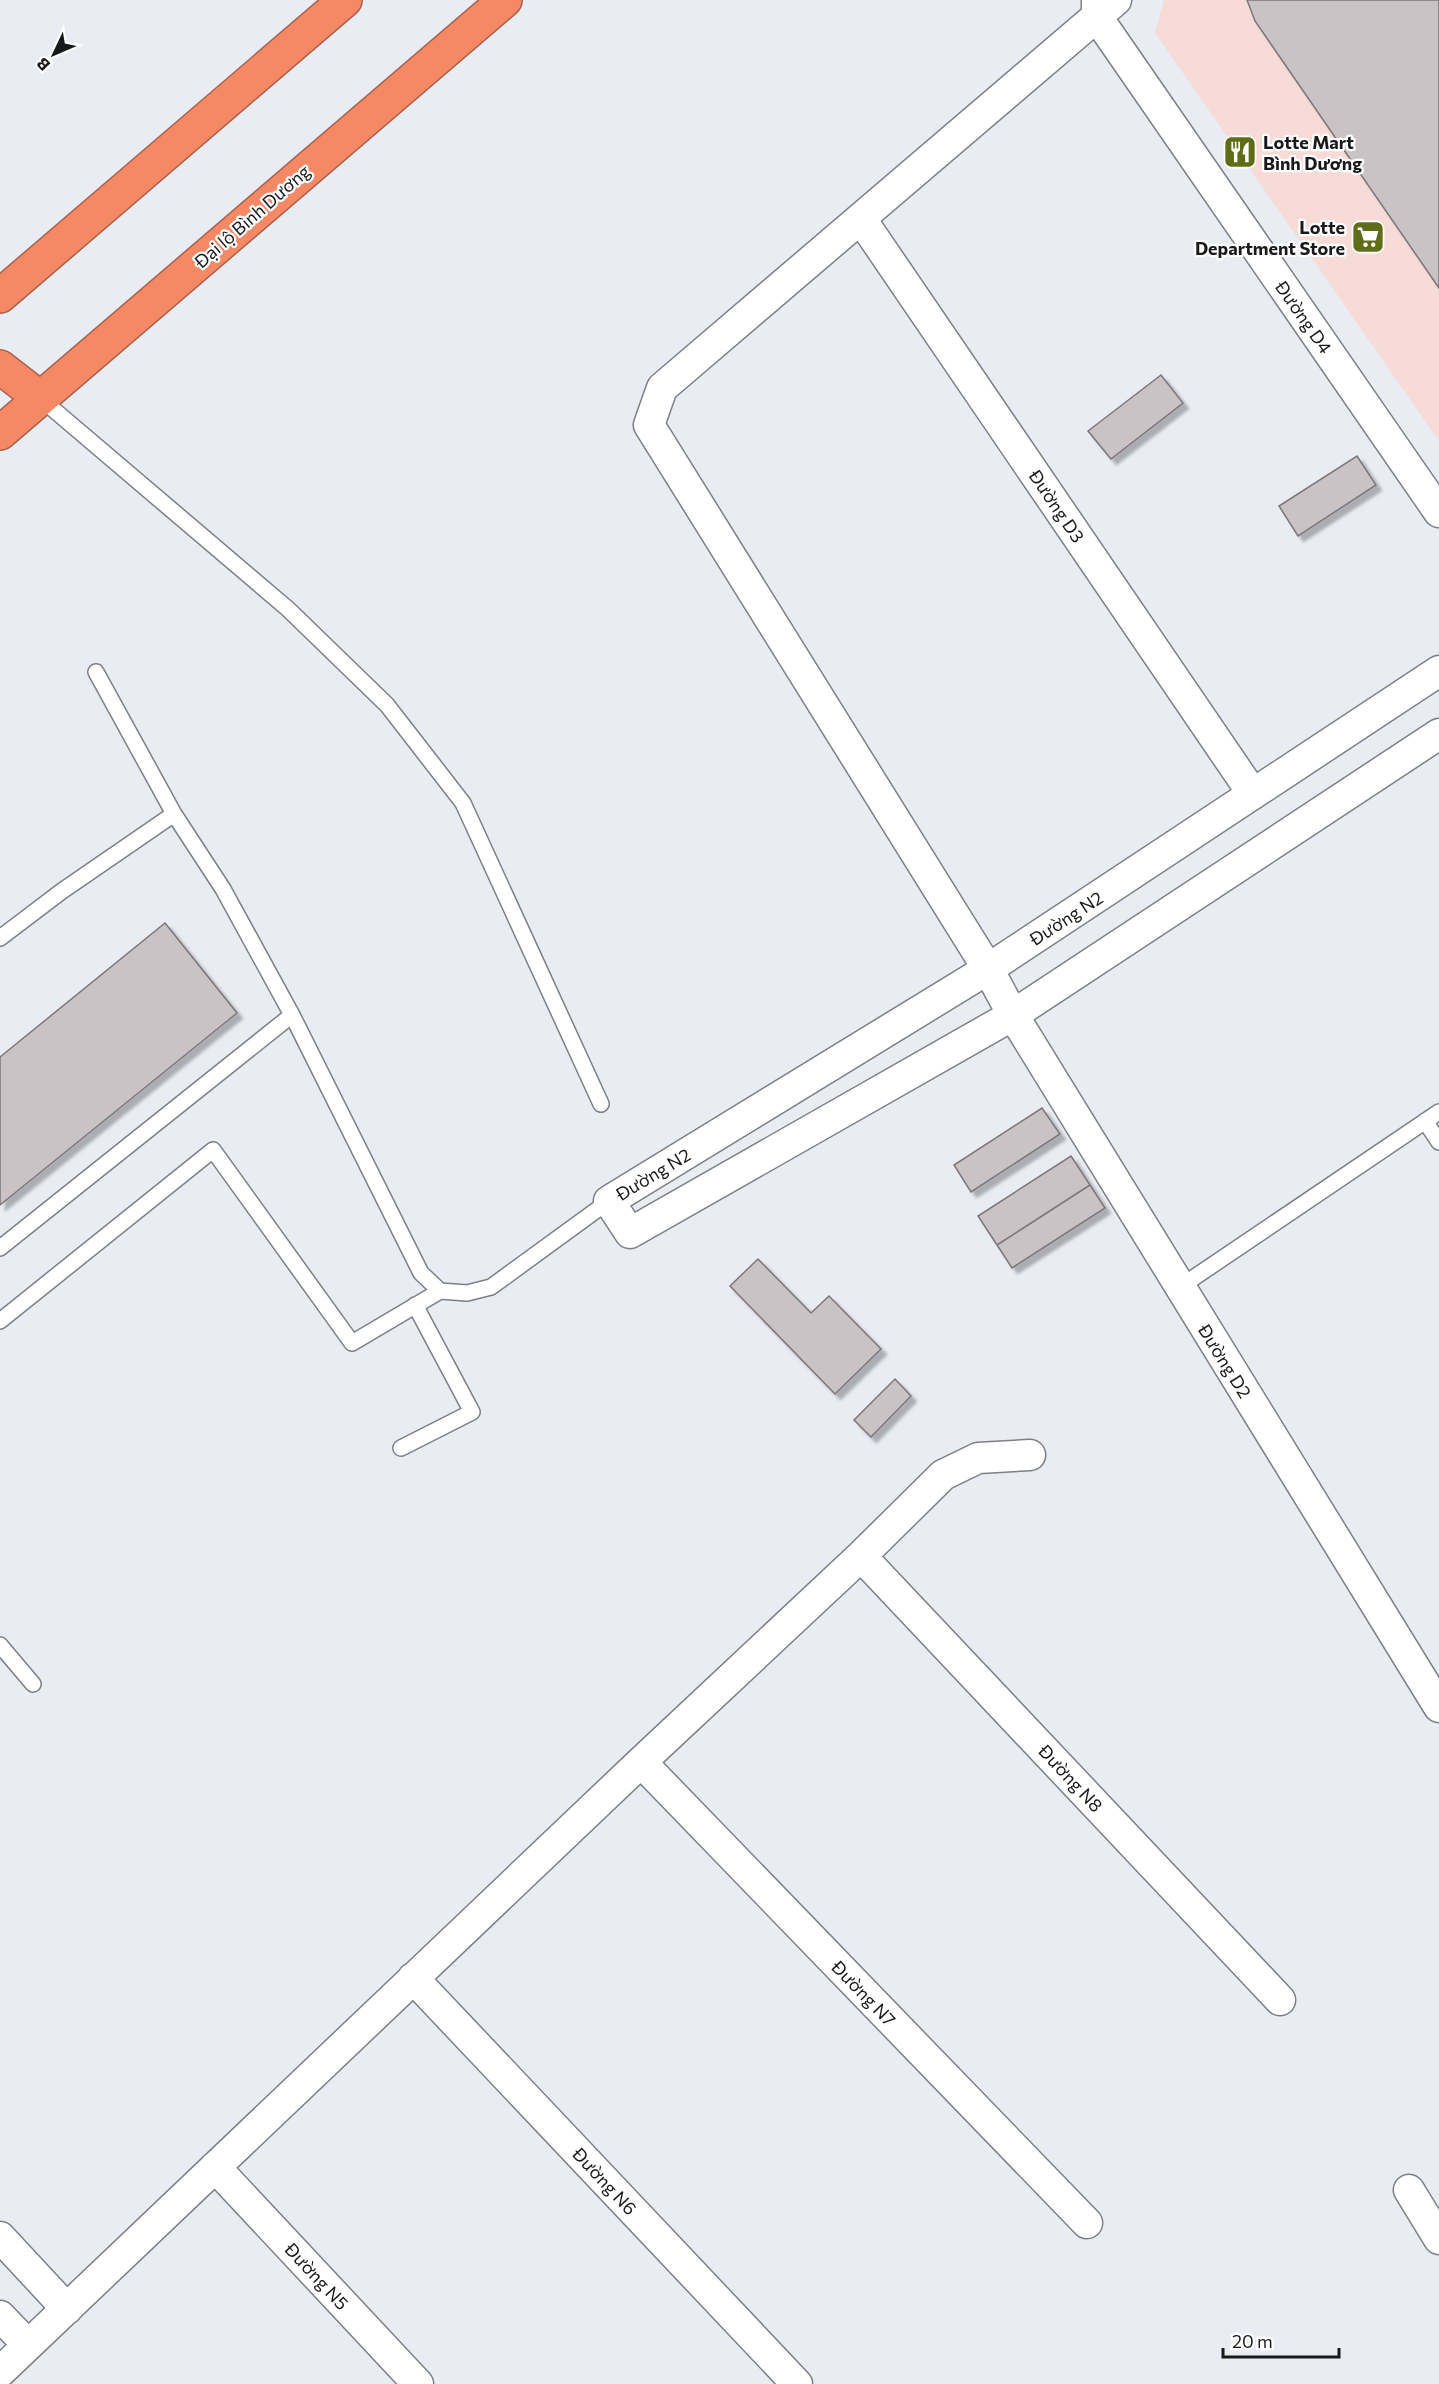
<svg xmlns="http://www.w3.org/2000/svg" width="1439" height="2384" viewBox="0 0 1439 2384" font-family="Commissioner,sans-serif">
	<defs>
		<filter id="shadow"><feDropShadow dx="5.5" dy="5.5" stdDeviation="1.5" flood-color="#0004"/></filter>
	</defs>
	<rect width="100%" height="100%" fill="#e9ecf3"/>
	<path fill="#f6dbd7" d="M1164,0H1439V441L1155,33Z"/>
	<path fill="#cac3c6" stroke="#7d7679" stroke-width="1.5" filter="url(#shadow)" d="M1247,0H1439V288L1255,21Z
		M1161,375L1183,403L1111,459L1088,431Z
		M1357,456L1376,485L1298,536L1279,506Z
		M165,923L237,1013L0,1205V1057Z
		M1042,1108L1060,1134L971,1192L954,1165Z
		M1071,1156L1090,1185L997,1245L978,1216Z
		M1090,1185L1105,1208L1012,1268L997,1245Z
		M758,1259L811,1313L829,1296L881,1349L835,1394L730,1286Z
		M895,1379L911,1396L871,1437L854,1420Z"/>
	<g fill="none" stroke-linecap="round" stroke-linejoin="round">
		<g stroke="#7c8086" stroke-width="18">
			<path id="lane" d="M40,398L288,609L387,705L463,803L601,1104
				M96,672L174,814
				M0,938L62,891L174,814L223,889L292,1015L421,1273L440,1291L467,1293L491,1287L609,1201
				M1425,1121L1439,1142
				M0,1248L292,1015
				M1180,1287L1439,1112
				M0,1321L213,1150L352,1343L440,1291
				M401,1448L472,1412L415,1305
				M0,1645L33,1684"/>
		</g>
		<g stroke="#7c8086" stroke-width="33">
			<path id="street" d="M1097,0V17L1439,512
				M1116,0L662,388L649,425L988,969L1013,1015L1439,1707
				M861,219L1253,794
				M1439,671L988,969L609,1201L630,1233L1013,1015L1439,734
				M861,1556L1280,2000
				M641,1762L1087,2223
				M413,1978L797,2384
				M215,2167L418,2384
				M1409,2190L1439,2239
				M0,2237L67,2309
				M0,2316L28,2345
				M0,2372L641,1762L861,1556L943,1475L978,1458L1030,1455"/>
		</g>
		<g stroke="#a8624c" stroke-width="36">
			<path id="highway" d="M0,296L345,0
				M0,367L40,398
				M0,433L505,0"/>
		</g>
		<use href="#lane" stroke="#fff" stroke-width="15"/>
		<use href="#street" stroke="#fff" stroke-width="30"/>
		<use href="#highway" stroke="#f58966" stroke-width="33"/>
	</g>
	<defs>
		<g id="restaurant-square" transform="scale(1.725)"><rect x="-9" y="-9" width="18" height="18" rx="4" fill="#606d17" stroke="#fff"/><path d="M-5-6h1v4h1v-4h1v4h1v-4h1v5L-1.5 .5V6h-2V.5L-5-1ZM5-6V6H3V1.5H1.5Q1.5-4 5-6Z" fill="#fff"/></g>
		<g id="supermarket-square" transform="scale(1.725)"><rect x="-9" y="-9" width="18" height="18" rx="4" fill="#606d17" stroke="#fff"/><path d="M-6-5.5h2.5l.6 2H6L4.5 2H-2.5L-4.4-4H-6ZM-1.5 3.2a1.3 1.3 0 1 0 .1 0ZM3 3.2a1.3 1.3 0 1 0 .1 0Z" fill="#fff"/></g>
	</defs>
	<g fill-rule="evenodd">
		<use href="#restaurant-square" x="1240" y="152"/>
		<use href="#supermarket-square" x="1368" y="237"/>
	</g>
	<g text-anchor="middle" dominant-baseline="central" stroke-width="4.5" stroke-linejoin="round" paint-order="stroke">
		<g font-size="18" font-weight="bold" fill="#18191b" stroke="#fff" text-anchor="start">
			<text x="1263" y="142">Lotte Mart<tspan x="1263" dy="21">Bình Dương</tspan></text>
			<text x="1345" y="227" text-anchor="end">Lotte<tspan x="1345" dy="21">Department Store</tspan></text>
		</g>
		<g font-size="18" fill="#18191b" stroke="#fff">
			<text transform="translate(252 216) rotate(-41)">Đại lộ Bình Dương</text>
			<text transform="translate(1304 317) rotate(55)">Đường D4</text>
			<text transform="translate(1057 506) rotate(56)">Đường D3</text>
			<text transform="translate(1066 918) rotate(-33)">Đường N2</text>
			<text transform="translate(653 1174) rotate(-31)">Đường N2</text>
			<text transform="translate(1225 1361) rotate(58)">Đường D2</text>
			<text transform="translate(1071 1778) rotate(47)">Đường N8</text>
			<text transform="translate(864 1993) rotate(46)">Đường N7</text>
			<text transform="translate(605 2181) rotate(47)">Đường N6</text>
			<text transform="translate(317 2276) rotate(47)">Đường N5</text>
		</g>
	</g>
	<g transform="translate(54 54) rotate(226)" stroke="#ffffff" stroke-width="4.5" paint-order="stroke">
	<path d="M0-4.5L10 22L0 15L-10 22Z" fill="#18191b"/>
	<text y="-9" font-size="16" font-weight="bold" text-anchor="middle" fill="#18191b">B</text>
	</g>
	<path d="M1223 2348v9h116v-9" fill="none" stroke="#18191b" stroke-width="3"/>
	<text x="1232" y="2348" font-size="18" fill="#18191b" stroke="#ffffff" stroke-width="4.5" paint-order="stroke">20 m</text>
</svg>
